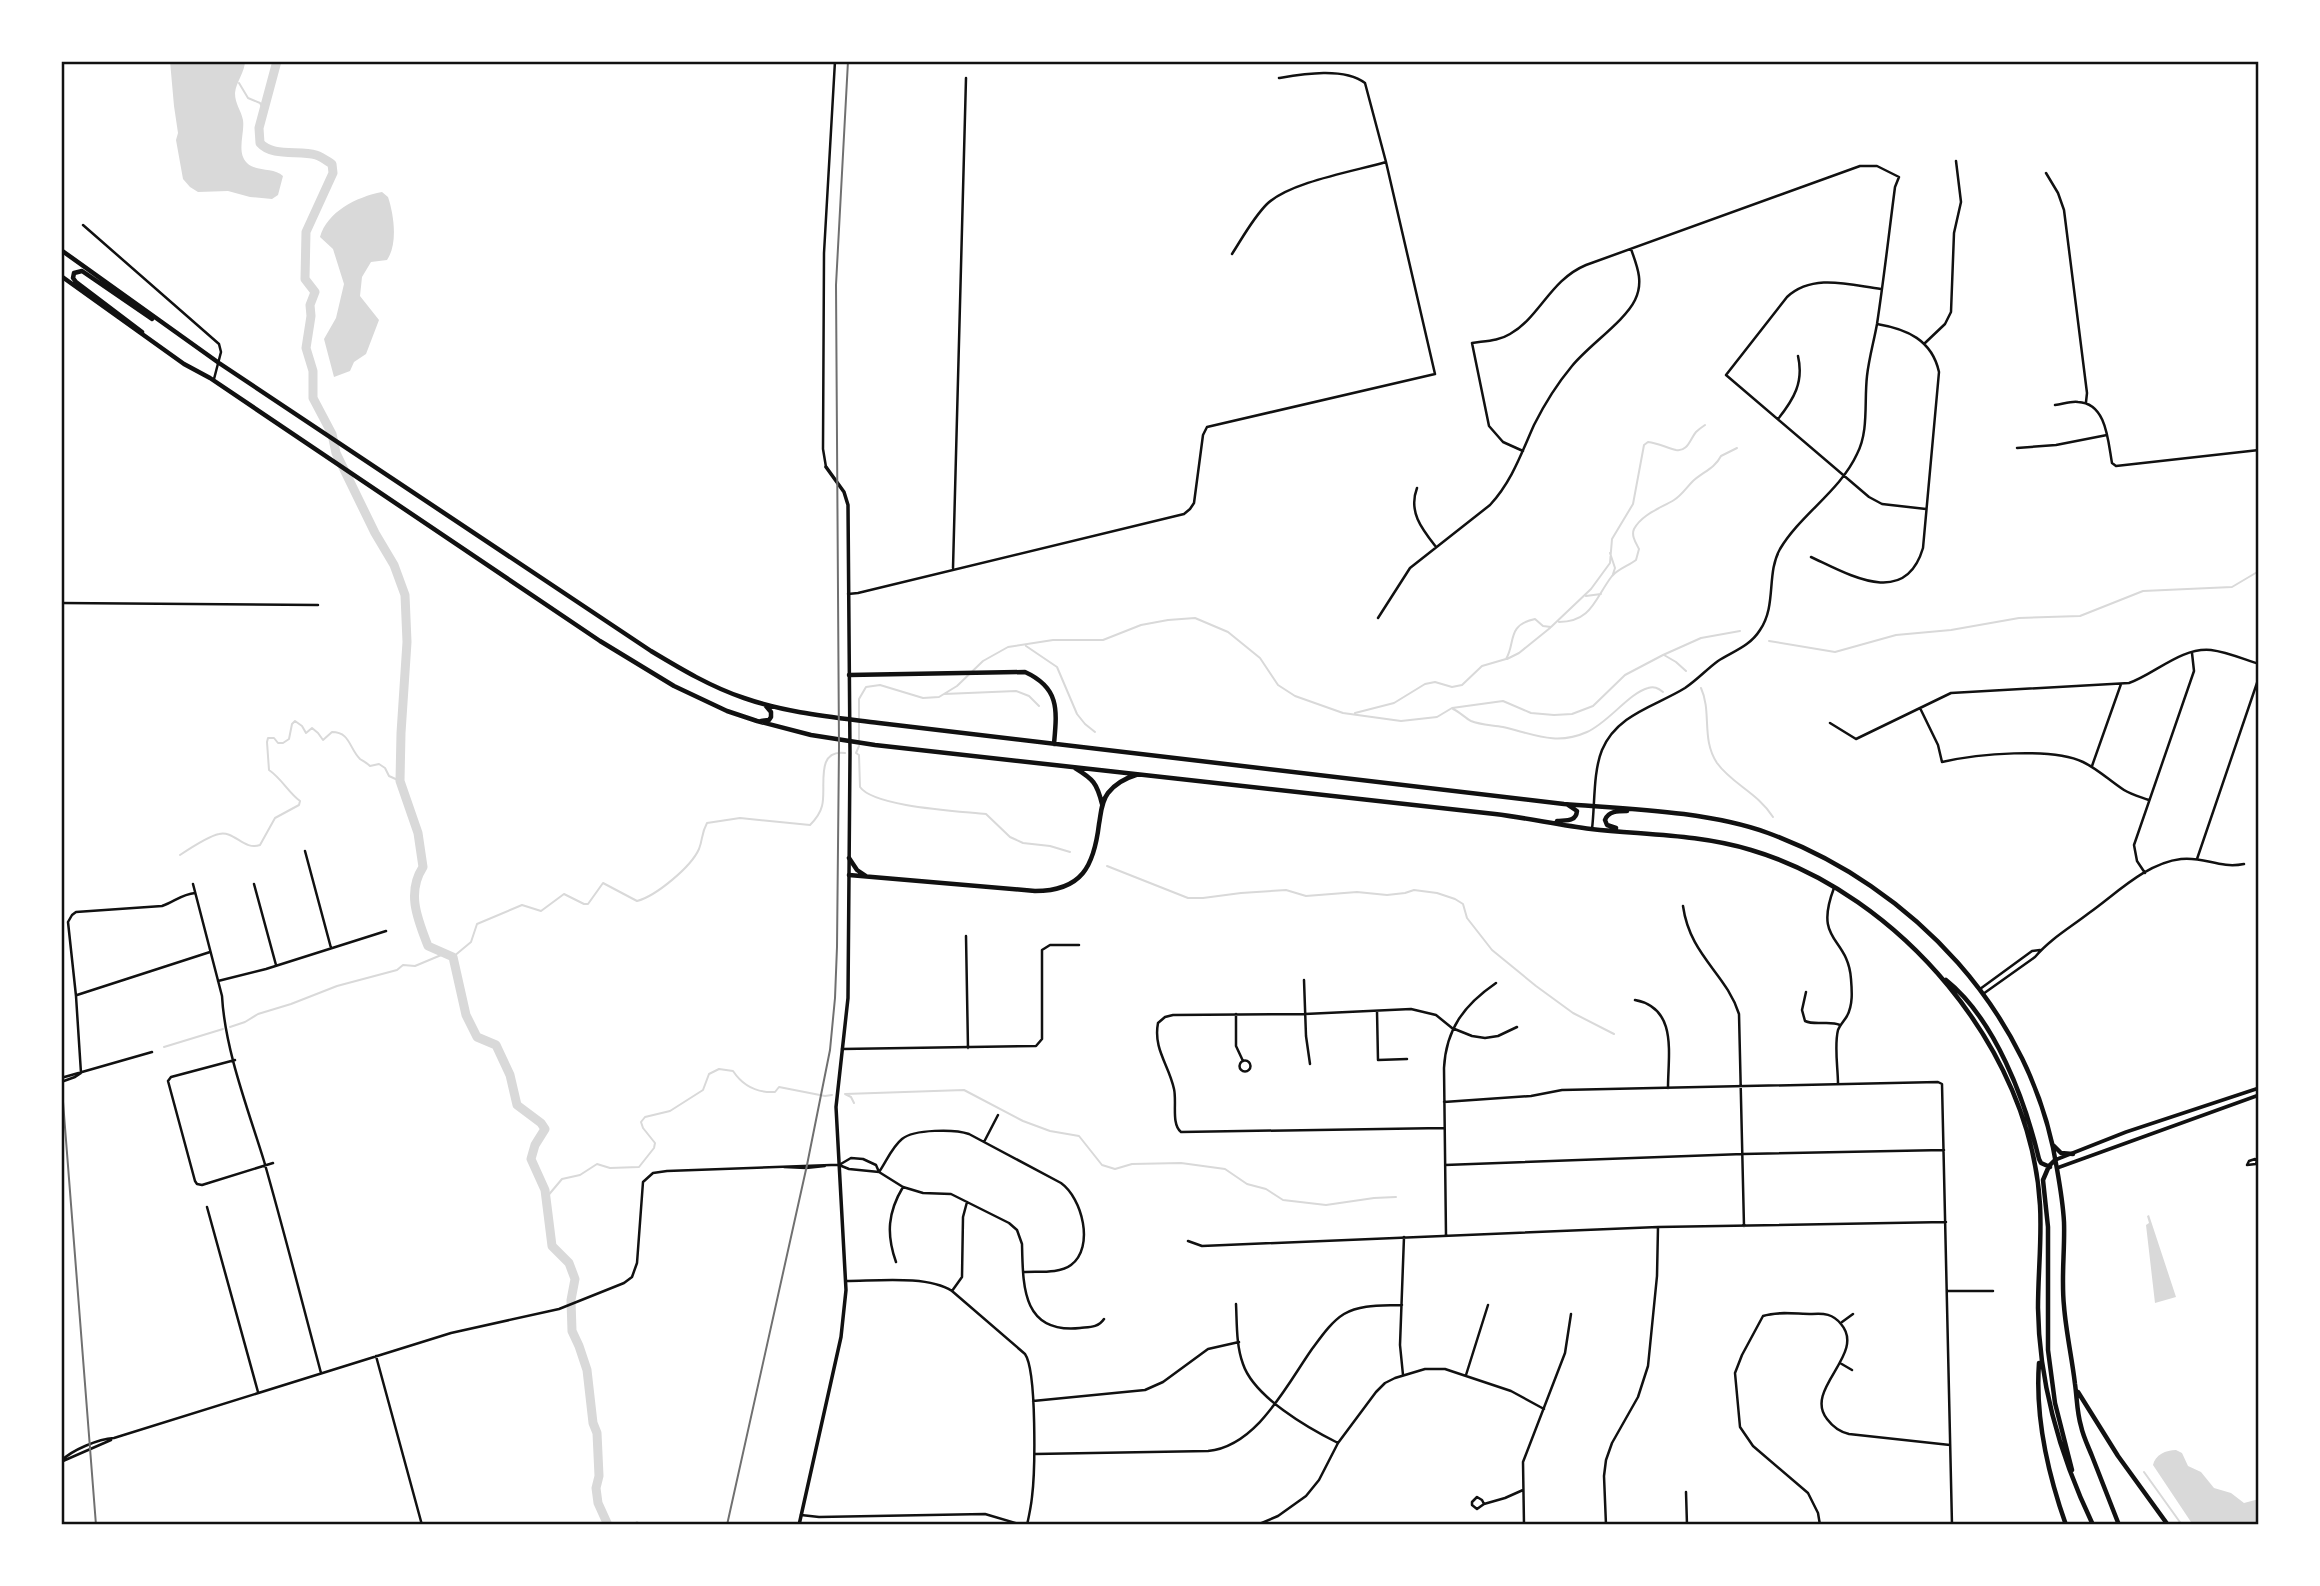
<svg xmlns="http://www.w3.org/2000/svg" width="2320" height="1586" viewBox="0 0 2320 1586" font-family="'PT Serif',serif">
	<rect width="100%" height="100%" fill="#fff"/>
	<path fill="#d9d9d9" d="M170,61H245C245,72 236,82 235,93C235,104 241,110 243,120C245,133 236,152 247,163C256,172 274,167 283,176L278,195L272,199L250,197L228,191L198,192L190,187L183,179L176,140L178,133L174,106Z
		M382,192L388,197C394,215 398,244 387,260L371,262L362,277L360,296L379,320L366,354L354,362L350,371L334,377L324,339L336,318L344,284L333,249L320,237C327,212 356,197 382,192Z
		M2149,1215L2176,1297L2155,1303L2146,1225L2149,1223L2147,1216Z
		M2176,1450L2182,1453L2188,1466L2201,1472L2214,1488L2231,1493L2244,1503L2259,1499V1525H2193L2153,1465C2155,1455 2166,1450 2176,1450Z"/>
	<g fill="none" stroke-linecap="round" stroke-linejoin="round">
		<path stroke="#d9d9d9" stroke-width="2" d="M239,83L248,98L260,103L265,112
			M1610,553L1615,568L1613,574
			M1586,596L1601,594
			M1559,622C1592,622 1595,598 1612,576C1618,569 1628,566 1636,560L1639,549C1636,543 1631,536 1634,529C1642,514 1661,508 1674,500C1682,495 1686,488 1693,481C1703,472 1715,468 1721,456L1737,448
			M1769,641L1835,652L1896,635L1951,630L2019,618L2080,616L2143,591L2232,587L2259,571
			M1026,646L1057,667L1077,714L1085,724L1095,732
			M1664,655L1676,662L1686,671
			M1507,659L1519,653L1550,628
			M1701,688C1712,712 1701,739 1717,763C1732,784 1758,793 1773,817
			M944,694L1016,691L1029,696L1039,706
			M1453,709C1460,712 1465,718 1471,721C1480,725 1493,725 1503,727C1533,734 1556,746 1587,732C1608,723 1629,693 1648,688C1654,686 1658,688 1663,692
			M1355,713L1394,703L1425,684L1435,682L1452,687L1462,685L1482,666L1506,659C1516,643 1506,625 1535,619L1543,626L1551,627L1591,589L1610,563L1612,539L1633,504L1644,445L1648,442C1658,443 1667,448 1676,450C1688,452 1690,439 1696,432C1699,429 1702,427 1705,425
			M859,740V699L866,687L880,685L923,698L939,697L957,686L983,661L1008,647L1053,640H1103L1141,625L1168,620L1195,618L1228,632L1260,658L1278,685L1295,696L1343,713L1401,721L1437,717L1452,708L1503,701L1531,713L1554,715L1572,714L1593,706L1625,675L1663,655L1701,638L1740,631
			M859,746L856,753L859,755L860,787C874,807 959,811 986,814L1010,837L1023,843L1050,846L1070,852
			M180,855C189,849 209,836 219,834C234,830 244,851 260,845L275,818L299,805L300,801C288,792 282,779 269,770L267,742L268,738H274L278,743H283L289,739L292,724L295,721L302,726L306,733L312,728L318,733L323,740L332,732C350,732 349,748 360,759C363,761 367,763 370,766L379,764L385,768L389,776L400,781
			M1107,866L1188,898H1203L1241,893L1286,890L1306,896L1357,892L1387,895L1405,893L1414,890L1437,893L1455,899L1463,904L1467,918L1492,950L1536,986L1573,1013L1614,1034
			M453,957L471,942L477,924L522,905L541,911L564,894L584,904H588L603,883L637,901C656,896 691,867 699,849C703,839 701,834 707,823L740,818L810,825C816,819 820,814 822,806C827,789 814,749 845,753
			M230,1027L245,1022L258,1014L291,1004L337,986L397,970L403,965L415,966L446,953
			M164,1047L223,1029
			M845,1094L964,1090L1023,1121L1050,1131L1079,1136L1102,1165L1115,1169L1132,1164L1181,1163L1225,1169L1247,1184L1266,1189L1283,1200L1326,1205L1374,1198L1396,1197
			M845,1094L851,1097L854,1103
			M546,1198L562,1179L580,1175L597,1164L610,1168L639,1167L654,1148L655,1143L643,1128L641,1122L645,1117L670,1111L703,1090L709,1074L719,1069L733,1071C743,1086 757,1093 775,1092L779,1087L825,1096L832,1095
			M2144,1472L2182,1525
			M633,1525L637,1522L641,1525"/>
		<path stroke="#d9d9d9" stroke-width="9" d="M277,61L259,128L260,143C272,157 299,150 316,155C322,157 327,161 332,164L333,173L306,232L305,279L315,292L310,305L311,316L306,348L313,371V398L332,434L336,453L375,533L394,565L405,595L407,642L401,733L400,781L418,833L423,867C406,893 418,920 428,946L453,957L466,1015L477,1037L496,1045L510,1075L517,1105L541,1123L545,1129L535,1145L531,1159L545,1190L552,1246L569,1263L575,1279L571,1300L572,1331L579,1346L587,1370L593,1423L597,1433L599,1476L596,1488L598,1503L608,1525"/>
		<path stroke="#111" stroke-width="2.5" d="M2046,173L2058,193L2064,210L2087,393L2086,402
			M83,225L219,344L221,352L214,379
			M1232,254C1243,237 1253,218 1267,204C1290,182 1355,171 1386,162
			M1881,289C1850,285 1813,273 1787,297L1726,375L1869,497L1882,504L1926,509
			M1925,343L1945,324L1951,312L1954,233L1961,202L1956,161
			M2055,405C2063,404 2071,401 2078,402C2107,403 2108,442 2112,463L2116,466L2259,450
			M1778,419C1794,399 1804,382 1798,356
			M2017,448L2056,445L2107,435
			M1523,451L1503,442L1489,426L1472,343C1485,341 1499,341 1510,334C1540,317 1550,280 1586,265L1860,166H1877L1899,177L1895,187C1889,233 1884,278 1877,324C1874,341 1869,358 1867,376C1864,402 1869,431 1857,454C1840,491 1801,514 1780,549C1766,574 1777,605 1760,630C1750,646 1734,651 1718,661C1707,669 1697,680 1685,688C1656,706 1617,714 1602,750C1593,772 1595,805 1592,829
			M826,467L823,449L824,253L835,61
			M1417,488C1408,512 1422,529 1436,547
			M1811,557C1848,574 1905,609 1923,548L1939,372C1932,340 1907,329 1877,324
			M953,568L966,78
			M848,594L858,593L1184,514L1190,509L1194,503L1203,435L1207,427L1435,374L1386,162L1365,83C1344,67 1303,74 1279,78
			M61,603L318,605
			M1378,618L1410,568L1490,505C1512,481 1521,454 1534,425C1544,405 1557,384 1572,366C1588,346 1625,321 1635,300C1644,282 1637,266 1631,249
			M1920,708L1938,745L1942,762C1977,754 2052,747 2083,762C2098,769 2110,781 2124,790C2132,795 2141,797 2149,800
			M1830,723L1856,739L1951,693L2129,683C2155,674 2181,647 2211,650C2227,652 2243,659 2259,664
			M2092,766L2121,684
			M305,851L331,948
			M2197,859L2259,677
			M2145,873L2137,861L2134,845L2194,671L2192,653
			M193,884L222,996C225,1050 248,1109 264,1161C284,1231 302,1302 321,1373
			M254,884L276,965
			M1834,888C1813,943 1848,936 1851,979C1852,991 1853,1005 1847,1016C1844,1021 1840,1025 1838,1030C1834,1046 1838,1068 1838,1084
			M1683,906C1690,956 1726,973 1739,1014L1744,1226
			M966,936L968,1048
			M1304,980L1306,1036L1310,1064
			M218,981L266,969L386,931
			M1980,989L2032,951L2040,950
			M1806,992L1802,1010L1805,1021C1816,1026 1829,1020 1840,1025
			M1983,994L2035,957C2050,939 2071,927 2089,913C2116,894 2146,863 2181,859C2204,856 2219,869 2244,864
			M77,995L210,952
			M1635,1000C1678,1008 1668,1054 1668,1088
			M1377,1011L1378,1060L1407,1059
			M1236,1014V1046L1243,1061
			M842,1049L1036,1046L1042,1039V950L1050,945H1079
			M235,1060L171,1077L168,1081L195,1181L197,1184L202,1185L273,1163
			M1239.5 1066a5.5 5.5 0 1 1 11 0a5.5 5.5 0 1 1-11 0Z
			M81,1073L76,996L68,922L72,915L76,912L162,906C174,902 182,894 195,893
			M61,1078L152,1052
			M61,1082L75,1077L81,1073
			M1444,1102L1531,1096L1562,1090L1938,1082L1942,1084L1952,1525
			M1444,1128L1181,1132C1171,1124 1177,1102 1174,1089C1169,1065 1153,1049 1158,1023L1165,1017L1173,1015L1305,1014L1411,1009L1436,1015L1452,1028L1472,1036L1485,1038L1498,1036L1517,1027
			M984,1142L998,1115
			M2255,1159L2257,1161L2256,1164L2247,1165L2249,1161Z
			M839,1165L849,1169L879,1172
			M1445,1165L1743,1154L1944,1150
			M784,1167L806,1168L825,1166
			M879,1172C886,1162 892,1147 902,1139C914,1129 955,1129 969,1134L1061,1183C1082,1198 1095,1247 1071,1265C1059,1274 1038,1271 1023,1272
			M207,1207L258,1392
			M1446,1236L1444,1068C1446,1029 1464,1005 1496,983
			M1188,1241L1202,1246L1658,1227L1946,1222
			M896,1262C886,1234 888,1212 903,1187
			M846,1281C876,1281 927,1275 952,1291L1025,1354C1037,1371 1035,1473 1032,1497C1031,1507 1029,1516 1027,1525
			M952,1291L962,1277L963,1217L967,1202
			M1948,1291H1993
			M1236,1304C1237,1323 1236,1345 1243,1364C1254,1397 1308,1428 1338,1443
			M1842,1322L1853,1314
			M376,1356L422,1525
			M1840,1363L1852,1370
			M1403,1375L1400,1345L1404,1237
			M1466,1375L1488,1305
			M1033,1401L1145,1390L1163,1382L1208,1349L1239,1342
			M1035,1454L1208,1451C1257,1446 1286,1386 1312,1349C1321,1337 1331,1322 1344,1314C1361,1304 1383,1306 1402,1305
			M61,1461C72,1450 98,1439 114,1438L451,1333L559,1309L624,1283L632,1277L637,1263L643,1182L653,1173L667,1171L831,1165H839L851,1158L863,1159L876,1165L879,1172L903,1187L923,1193L951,1194L1009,1223L1017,1230L1022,1244C1023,1286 1022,1334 1080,1328C1089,1327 1098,1328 1104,1319
			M63,1461L111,1440
			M1686,1492L1687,1525
			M1484,1504L1477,1509L1472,1505V1502L1477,1497L1482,1500L1484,1504L1505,1498L1523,1490
			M801,1515L819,1517L985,1514L1022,1525
			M1257,1525L1278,1516L1306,1496L1319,1480L1338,1443L1376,1392L1385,1383L1395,1378L1425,1369H1445L1511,1391L1544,1409
			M1524,1525L1523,1462L1565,1353L1571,1314
			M1606,1525L1604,1476L1606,1460L1612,1443L1638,1397L1648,1366L1657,1276L1658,1227
			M1820,1525L1818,1513L1808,1493L1753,1446L1740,1427L1735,1373L1742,1355L1763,1316C1778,1311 1796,1314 1812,1314C1824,1313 1833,1314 1841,1324C1867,1354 1803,1389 1827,1419C1833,1427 1840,1432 1849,1434L1950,1445"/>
		<path stroke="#111" stroke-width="3.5" d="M2055,1160L2126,1132L2259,1088
			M2057,1168L2259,1095
			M799,1525L841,1337L846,1290L836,1107L848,998L850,753L848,505L844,492L826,467"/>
		<path stroke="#111" stroke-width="4.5" d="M61,250L219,363L651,651C681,669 711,687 744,698C787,713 833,717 879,723L1564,804C1629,809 1707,811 1768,833C1913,886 2033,1014 2057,1169C2060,1186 2063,1204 2064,1222C2065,1250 2061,1278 2064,1306C2066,1332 2072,1358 2075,1384C2077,1398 2077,1413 2081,1426C2083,1436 2088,1446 2092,1456C2101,1479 2110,1502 2119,1525
			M61,276L184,364L210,378L600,641L674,686L727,711L757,721L811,735L875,745L1495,814C1527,818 1559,825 1591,829C1645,835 1698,834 1751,850C1900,894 2031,1049 2040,1205C2042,1239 2038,1273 2038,1308C2039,1384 2060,1456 2093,1525
			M142,332L76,282L73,278L74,273L82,271L152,319
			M849,675L1025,672C1060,688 1057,710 1054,744
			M761,721L769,720L771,717V712L766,706
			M1075,768C1093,779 1097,783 1102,804
			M1557,821C1566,820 1576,822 1577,811L1568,805
			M1616,828L1607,825L1605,820C1608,811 1618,811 1627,811
			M849,858L857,870L866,876
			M849,875L1035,891C1082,891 1094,866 1099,824C1101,814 1101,802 1108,793C1115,784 1126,778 1136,775
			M1946,980C1995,1019 2025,1100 2039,1159L2041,1163L2050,1167
			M2054,1146L2061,1153L2073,1154
			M2055,1160L2049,1166L2043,1180L2048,1227V1350L2055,1403L2072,1470
			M2039,1363C2035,1417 2048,1474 2066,1525
			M2078,1392L2118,1456L2168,1525"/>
		<path stroke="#707070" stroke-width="2" d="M61,1076L96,1525
			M727,1525L807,1165L830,1050L835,998L837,947L839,746L836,285L848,61"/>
	</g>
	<rect width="2320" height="1586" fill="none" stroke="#ffffff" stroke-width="126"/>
	<rect x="63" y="63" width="2194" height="1460" fill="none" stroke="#111" stroke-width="2.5"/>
</svg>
